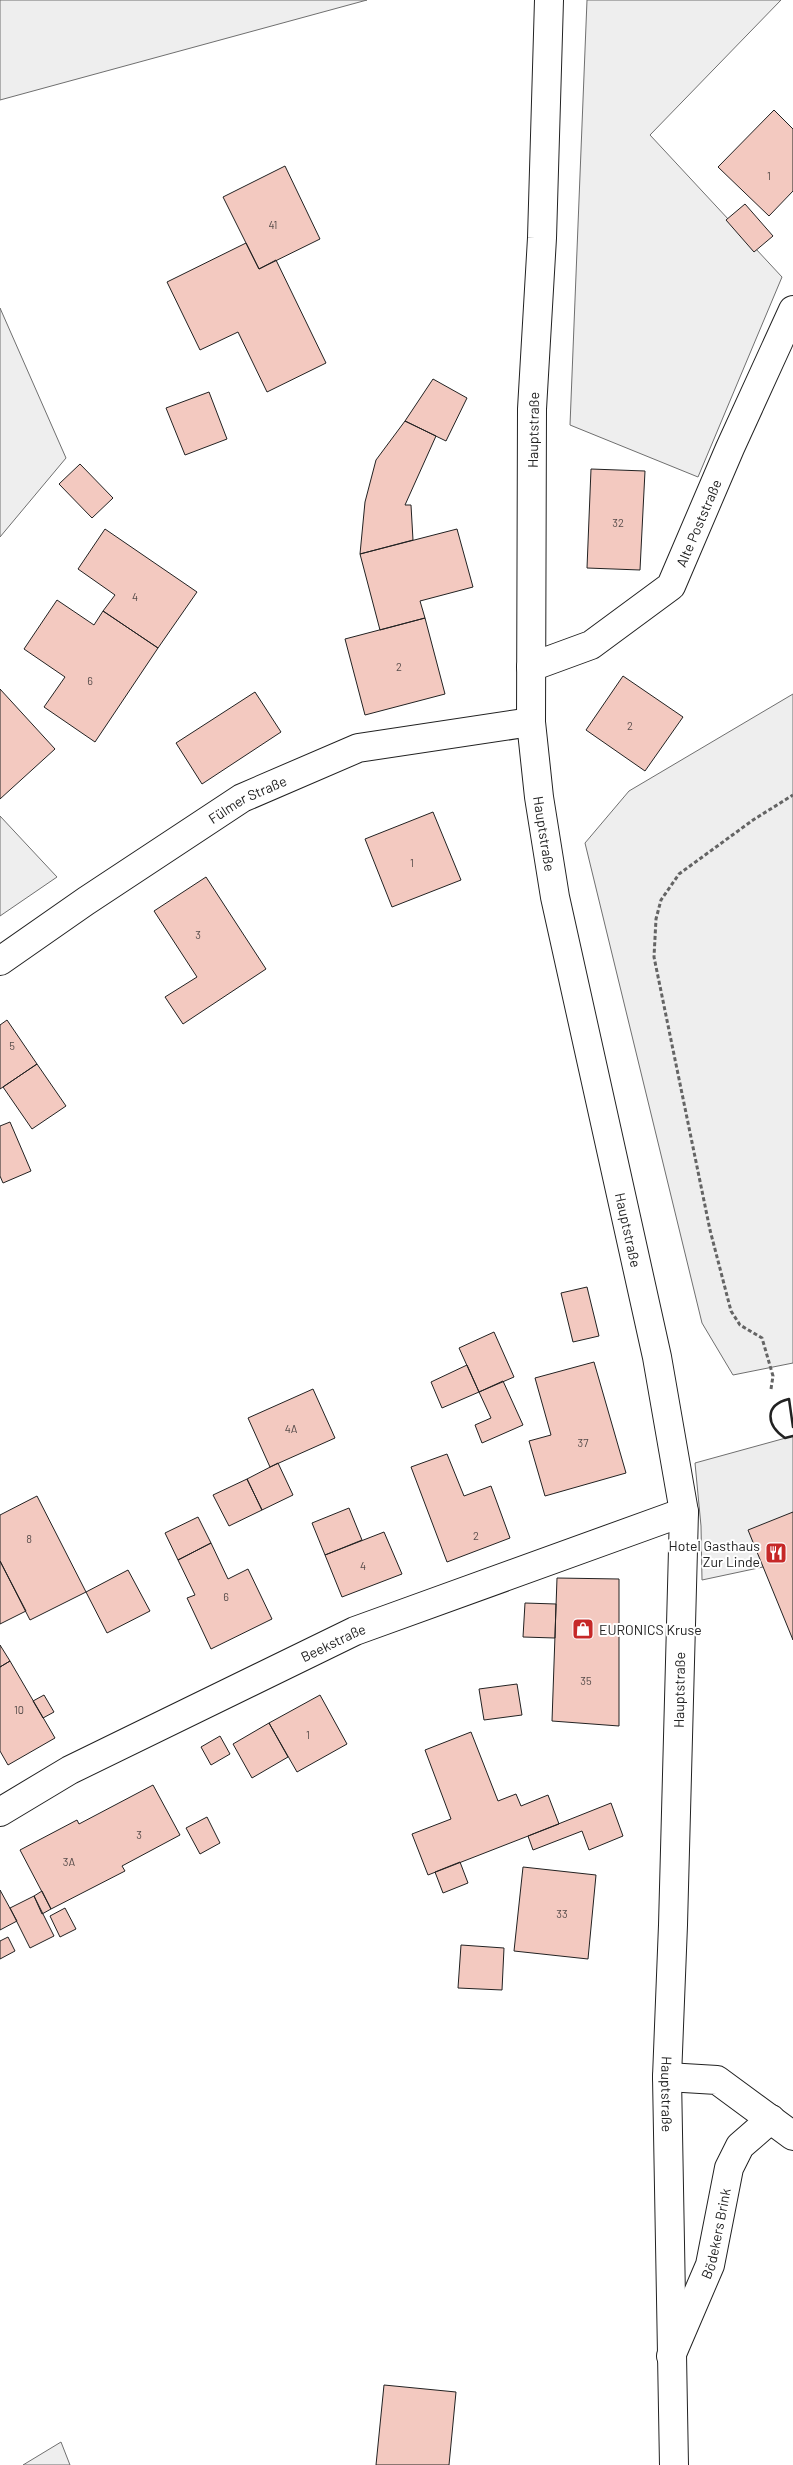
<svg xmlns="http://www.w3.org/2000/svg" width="793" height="2465" viewBox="0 0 793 2465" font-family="Barlow,sans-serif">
	<rect width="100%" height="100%" fill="#fff"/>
	<path fill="#eee" stroke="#6f6f6f" d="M0,0H367L0,100Z
		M587,0H781L650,135L782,277L698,477L570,425Z
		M0,308L66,458L0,537Z
		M793,694V1363L733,1375L702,1323L585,843L629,791Z
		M0,816L57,877L0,916Z
		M61,2442L70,2465H23Z"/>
	<path fill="#ededed" stroke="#6f6f6f" d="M793,1436V1512L763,1567L702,1580L701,1526L695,1463Z"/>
	<path fill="#f3c9c0" stroke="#222" d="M774,110L793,129V191L769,216L718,167Z
		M285,166L320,239L259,269L223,197Z
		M745,204L773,236L754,252L726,220Z
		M246,243L259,269L276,260L326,363L267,392L238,332L200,350L167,282Z
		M433,379L467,398L446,441L405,421Z
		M209,392L227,439L185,455L166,408Z
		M405,421L436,436L405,505H411L413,540L360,554L365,502L376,460Z
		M80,464L113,498L92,518L59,484Z
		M591,469L645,471L640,570L587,568Z
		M105,529L197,592L158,648L103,611L115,595L78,569Z
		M457,529L473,587L420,601L425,618L380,630L360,554Z
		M57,600L94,625L103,611L158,648L95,742L44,707L65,677L24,649Z
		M425,618L445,694L365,715L345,639Z
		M623,676L683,717L645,771L586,730Z
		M0,689L55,749L0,799Z
		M255,692L281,732L202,784L176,743Z
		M433,812L461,880L392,907L365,839Z
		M206,877L266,969L183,1024L165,997L197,977L154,911Z
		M7,1020L37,1064L0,1089V1025Z
		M37,1064L66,1106L32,1129L3,1087Z
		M10,1122L31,1171L3,1183L0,1176V1126Z
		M587,1287L599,1336L573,1342L561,1293Z
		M494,1332L514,1377L479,1392L459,1348Z
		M594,1362L626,1473L545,1496L529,1441L551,1435L535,1378Z
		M467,1365L479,1392L442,1408L431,1382Z
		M503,1381L523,1425L482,1443L475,1425L491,1418L479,1392Z
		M313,1389L335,1438L270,1467L248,1418Z
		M447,1454L464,1496L491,1486L510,1538L447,1562L411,1467Z
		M278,1463L293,1495L262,1510L247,1479Z
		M247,1479L262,1510L229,1526L213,1495Z
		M37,1496L86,1592L30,1620L0,1561V1515Z
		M349,1508L362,1540L325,1555L312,1523Z
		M793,1512V1640L748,1530Z
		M198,1517L211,1543L178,1560L165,1533Z
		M384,1532L402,1574L342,1597L325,1555Z
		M211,1543L228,1579L248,1569L272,1619L211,1649L187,1598L195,1595L178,1560Z
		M0,1561L26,1611L0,1624Z
		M128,1570L150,1611L107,1633L86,1592Z
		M557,1578L619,1579V1726L552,1721Z
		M525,1603L556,1604L555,1638L523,1637Z
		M0,1645L10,1661L0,1667Z
		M10,1661L55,1738L8,1765L0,1751V1667Z
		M517,1684L522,1715L484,1720L479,1689Z
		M44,1695L54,1712L43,1718L33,1701Z
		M320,1695L347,1744L297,1772L269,1723Z
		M269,1723L288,1757L252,1778L233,1744Z
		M471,1732L498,1801L516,1794L521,1806L548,1795L559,1824L428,1875L412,1834L451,1819L425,1750Z
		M220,1736L230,1754L211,1765L201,1747Z
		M153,1785L180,1835L122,1866L125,1871L51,1909L20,1850L77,1820L79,1824Z
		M611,1803L623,1836L589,1850L582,1831L533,1850L528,1836Z
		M207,1817L220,1843L200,1854L186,1828Z
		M460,1862L468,1883L443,1893L435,1872Z
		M523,1867L596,1875L588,1959L514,1951Z
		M0,1890L17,1921L0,1930Z
		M42,1891L51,1909L42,1914L34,1896Z
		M34,1896L54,1936L30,1948L10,1908Z
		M65,1908L76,1929L60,1937L50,1916Z
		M8,1937L15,1951L0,1959V1941Z
		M461,1945L504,1948L502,1990L458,1988Z
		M384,2385L456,2392L449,2465H376Z"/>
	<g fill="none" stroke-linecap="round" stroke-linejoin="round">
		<g stroke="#222" stroke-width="30">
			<g id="minor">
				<path id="s1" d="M531,667L591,645L671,586L730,448L793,310"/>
				<path id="s2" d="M0,961L86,901L242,798L358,748L531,722"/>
				<path id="s3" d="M0,1812L70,1770L355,1631L684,1512"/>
				<path d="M667,2077L717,2080L793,2136"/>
				<path id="s4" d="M671,2356L710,2265L729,2168L740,2146L771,2119"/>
			</g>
		</g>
		<g stroke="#222" stroke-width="30">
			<g id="secondary">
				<path id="s5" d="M549,0L542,238L532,409L531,722L539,797L555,897L657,1357L684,1512L673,1925L667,2077L674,2465"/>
			</g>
		</g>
		<path stroke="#646464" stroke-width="3" stroke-dasharray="4 2.5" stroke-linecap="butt" d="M771,1389L773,1376L762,1338L740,1325L731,1311L710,1230L654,957L656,919L661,900L679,874L753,820L793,795"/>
		<use href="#minor" stroke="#fff" stroke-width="28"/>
		<use href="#secondary" stroke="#fff" stroke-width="28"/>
		<path stroke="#222" stroke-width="2.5" d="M793,1427L789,1399C764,1405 766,1425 785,1438L793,1436"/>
	</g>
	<defs>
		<g id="restaurant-square" transform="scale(1.125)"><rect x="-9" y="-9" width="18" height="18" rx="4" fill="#c62828" stroke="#fff"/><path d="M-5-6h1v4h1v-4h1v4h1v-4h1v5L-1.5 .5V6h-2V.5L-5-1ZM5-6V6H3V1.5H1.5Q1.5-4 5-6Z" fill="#fff"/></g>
		<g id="shop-square" transform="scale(1.125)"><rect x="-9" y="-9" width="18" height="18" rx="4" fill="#c62828" stroke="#fff"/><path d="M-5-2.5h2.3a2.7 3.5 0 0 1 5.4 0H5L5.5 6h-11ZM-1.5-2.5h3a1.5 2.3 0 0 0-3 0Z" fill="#fff"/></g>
	</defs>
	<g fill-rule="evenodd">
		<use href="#restaurant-square" x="776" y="1553"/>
		<use href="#shop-square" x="583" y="1629"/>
	</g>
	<g text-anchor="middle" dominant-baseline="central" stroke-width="4" stroke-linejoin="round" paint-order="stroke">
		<g font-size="11" fill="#564c4a">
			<text x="769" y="175">1</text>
			<text x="273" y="224">41</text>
			<text x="618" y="522">32</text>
			<text x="135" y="596">4</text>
			<text x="399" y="666">2</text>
			<text x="90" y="680">6</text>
			<text x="630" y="725">2</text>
			<text x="412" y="862">1</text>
			<text x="198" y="934">3</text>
			<text x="12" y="1045">5</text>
			<text x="291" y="1428">4A</text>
			<text x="583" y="1442">37</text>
			<text x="476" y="1535">2</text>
			<text x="29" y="1538">8</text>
			<text x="363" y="1565">4</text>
			<text x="226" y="1596">6</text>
			<text x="586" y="1680">35</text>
			<text x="19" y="1709">10</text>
			<text x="308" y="1734">1</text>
			<text x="139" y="1834">3</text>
			<text x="69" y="1861">3A</text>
			<text x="562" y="1913">33</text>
		</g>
		<g font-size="14" fill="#222" stroke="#fff">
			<text transform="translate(533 430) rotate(-89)">Hauptstraße</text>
			<text stroke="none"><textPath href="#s1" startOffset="232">Alte Poststraße</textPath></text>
			<text stroke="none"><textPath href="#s2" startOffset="296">Fülmer Straße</textPath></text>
			<text stroke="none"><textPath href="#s5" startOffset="835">Hauptstraße</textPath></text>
			<text stroke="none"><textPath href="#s5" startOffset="1240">Hauptstraße</textPath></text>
			<text stroke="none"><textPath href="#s3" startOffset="374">Beekstraße</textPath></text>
			<text transform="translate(679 1690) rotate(-89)">Hauptstraße</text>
			<text stroke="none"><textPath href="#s5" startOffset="2110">Hauptstraße</textPath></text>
			<text stroke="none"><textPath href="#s4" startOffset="131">Bödekers Brink</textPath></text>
		</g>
		<g font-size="14" fill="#222" stroke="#fff" text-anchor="end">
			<text x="760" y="1545">Hotel Gasthaus<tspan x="760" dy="16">Zur Linde</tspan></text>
			<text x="599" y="1629" text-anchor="start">EURONICS Kruse</text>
		</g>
	</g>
</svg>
